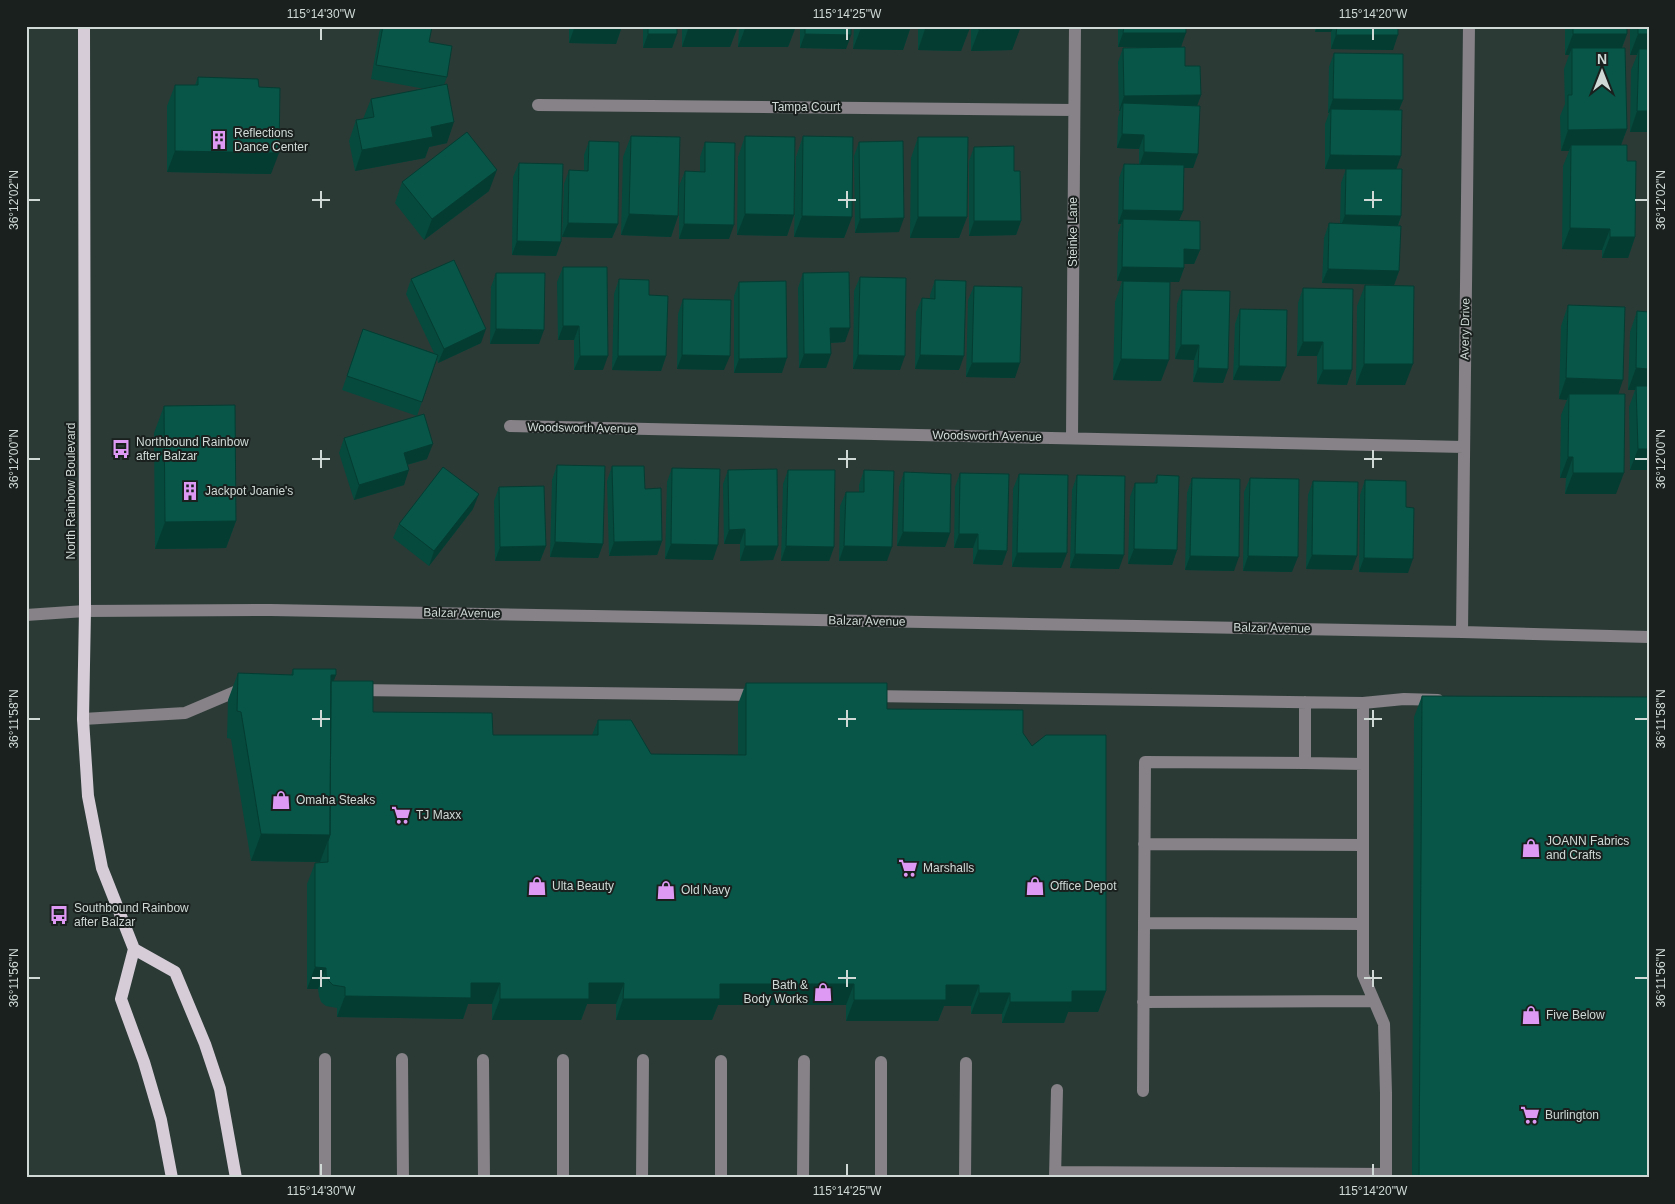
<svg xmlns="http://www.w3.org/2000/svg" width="1675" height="1204" viewBox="0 0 1675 1204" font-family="Arial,sans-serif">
	<rect width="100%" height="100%" fill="#2c3a36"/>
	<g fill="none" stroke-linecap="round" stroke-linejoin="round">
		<path stroke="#868287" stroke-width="12" d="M538,105L1074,110
			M510,426L1464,447
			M1072,438L1075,26
			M26,615L85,611L271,610L1462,632L1649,637
			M1462,632L1469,26
			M357,690L757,695
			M869,696L1363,703V975L1384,1024L1386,1093V1178
			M1363,703L1404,699L1438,700
			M83,719L185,713L244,688
			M1305,763L1363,764
			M1144,844L1363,845
			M1144,923L1363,924
			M1143,1002L1374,1001
			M402,1059L403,1178
			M483,1060L484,1178
			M721,1061V1178
			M1143,1091L1145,762L1305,763V702
			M1055,1172L1386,1174
			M325,1178V1059
			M563,1178V1060
			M642,1178L643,1060
			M803,1178L804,1061
			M881,1178V1062
			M965,1178L966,1063
			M1055,1178L1057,1090"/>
		<path stroke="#d5ccd7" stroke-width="12" d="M84,26L85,611L83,719L88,796L102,868L134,949L121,999L144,1062L161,1120L172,1178
			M134,949L175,972L205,1044L220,1089L236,1178"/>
	</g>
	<path fill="#064a3d" d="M381,26H430L429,42L447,77L444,85L447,143L429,147L425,158L355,171L349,141L356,120L363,119L371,99L425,89L371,79L379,33Z
		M569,26H622L616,44L569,43Z
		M643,26H677V34L672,48H643Z
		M682,26H738L730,47H682Z
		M739,26H796L788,47H738Z
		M800,26H851V35L846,49L800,48Z
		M854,26H910V29L903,50L853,49Z
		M918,26H969V30L961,51L918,50Z
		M971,26H1022V27H1020L1012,50L971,51Z
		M1118,26H1196V28H1186L1181,47L1185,66L1201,95L1197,105L1198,154L1193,168H1184L1183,211L1179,220L1200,250L1194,264H1184V268L1179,282H1150L1161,381L1113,380L1115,302L1122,281H1117L1118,233L1121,224H1118L1119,178L1124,164H1139V149L1117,148L1118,118L1120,111H1119L1118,62L1123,48L1149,47H1118Z
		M1315,26H1398L1393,50L1331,49V32H1315Z
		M1565,26H1627V34L1622,48L1627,129L1621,145L1627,161L1635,237L1628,258H1602V250L1562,249L1563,166L1569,151H1561L1560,116L1565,104L1564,69L1569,55H1565Z
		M1630,26H1649V132H1630L1631,70L1637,55H1630Z
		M1334,53L1403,100L1399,110L1396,169L1401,216L1398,226L1399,271L1394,285L1322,283L1324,238L1329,223L1340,224L1341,183L1346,169H1325V124L1329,113H1328L1329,67Z
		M198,77L271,174L167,172V106L175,85H195Z
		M631,136L678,216L671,237L621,235L623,157Z
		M745,136L794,215L787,236L737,235L738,157Z
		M803,136L852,217L844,238L794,237L796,157Z
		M918,137L967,217L959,238H910L911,158Z
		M589,141L618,224L612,238L562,237L564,184L569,170H584V155Z
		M705,142L729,239H679V186L685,171L700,172V157Z
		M859,142L899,232L855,233L854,156Z
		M974,147L1014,171L1021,221L1016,235L969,236V161Z
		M519,163L561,242L556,256L512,255L513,177Z
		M402,182L489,191L424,240L395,203Z
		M563,267L603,370H574V340H558L557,282Z
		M496,273L539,344H490L491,287Z
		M803,273L845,342L830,343L831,354L826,368H799L798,288Z
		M860,277L900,370L853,369L854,291Z
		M411,279L481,343L438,363L437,359L417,416L342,390L363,329L434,353L406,294Z
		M619,279L649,295L666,356L661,371L612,370L614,294Z
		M935,280L959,370L915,369L916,312L922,298H930V295Z
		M739,282L782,373H734V296Z
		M1365,285L1405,385H1356L1357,306Z
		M974,286L1015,378L966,377L968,300Z
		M1303,288L1347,385L1317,384V356H1297L1298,303Z
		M1182,290L1228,369L1223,383L1193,382L1194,360L1175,359L1177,304Z
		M683,299L724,370L677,369L678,314Z
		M1568,305L1618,394L1616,494H1565L1566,478H1560L1561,415L1567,400L1559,399L1561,326Z
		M1240,309L1280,381L1233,380L1235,324Z
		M1637,311L1649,470H1630L1629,407L1635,390H1628L1630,332Z
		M164,406L236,521L226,548L155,549L154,433Z
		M344,438L427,459L407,465L404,485L354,500L339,453Z
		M557,465L603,544L598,558L550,557L552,480Z
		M612,466L645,489L662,541L657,555L609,556L607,481Z
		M672,468L713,560L665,559L667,482Z
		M728,470L778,546L773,560L740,561V544H724L723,484Z
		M788,470L834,547L829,561H781L783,484Z
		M864,470L887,561H839L840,506L846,492H859V485Z
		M904,472L950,533L945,547L897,546L899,487Z
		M960,473L1007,551L1002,565L973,564V548H954L955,487Z
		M1019,474L1067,553L1061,568L1012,567L1013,489Z
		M1077,475L1119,569L1070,568L1072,490Z
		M1157,475L1177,550L1172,565L1128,564L1130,497L1135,483H1154Z
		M1192,478L1234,571L1185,570L1187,493Z
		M1250,478L1292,572L1243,571L1244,492Z
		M1365,480L1406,507L1408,573L1359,572L1360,495Z
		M1313,481L1352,570L1306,569L1308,495Z
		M499,487L546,546L540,561H495L494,501Z
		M473,509L429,566L393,538L399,524Z
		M293,669L336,675L333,681L373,712L493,735H592L598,720L651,754L738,755V704L746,683L887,709L1023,733L1106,991L1098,1012H1068L1064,1023H1002V1014H971V1006H944L938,1021H846V1005H718L712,1020H616V1004H587L581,1020H492V1004H468L463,1019L337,1017V1008L326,1006L321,1002L319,996L318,989H307V884L315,863H320V862L251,861L231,739L227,738L228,700L238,673L291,675Z
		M1422,696L1649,1178H1412L1414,717Z"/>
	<path fill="#053c32" d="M575,26H622L616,44L569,43Z
		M689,26H738L730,47H682Z
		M746,26H796L788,47H738Z
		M1182,26H1196V28H1181Z
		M1317,26H1334L1331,32H1315Z
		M861,28L910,29L903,50L853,49Z
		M925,29L969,30L961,51L918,50Z
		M1020,29L1012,50L971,51L979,30Z
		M1123,33H1186L1181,47H1118Z
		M648,34H677L672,48H643Z
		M805,34L851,35L846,49L800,48Z
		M1573,34H1627L1619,55L1572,48L1569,55H1565Z
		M1638,34H1649V55L1639,49L1637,55H1630Z
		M1336,35H1398L1393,50L1331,49Z
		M1201,95L1196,109L1123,103L1120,111H1119L1124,96Z
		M1333,99L1403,100L1397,114L1331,109L1329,113H1328Z
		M1637,111H1649V132H1630Z
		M454,122L447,143L429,147L425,158L355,171L362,150L431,127Z
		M1627,129L1619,150L1571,145L1569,151H1561L1568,130Z
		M1122,134L1144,135L1139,149L1117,148Z
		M175,151L279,153L271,174L167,172Z
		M1144,152L1198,154L1193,168L1139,167Z
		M1330,155L1401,156L1396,170L1325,169Z
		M497,170L489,191L424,240L432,219Z
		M1123,210L1183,211L1177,225L1123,219L1121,224H1118Z
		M629,214L678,216L671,237L621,235Z
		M745,214L794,215L787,236L737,235Z
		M1345,215L1401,216L1396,230L1340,229Z
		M802,216L852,217L844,238L794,237Z
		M918,217H967L959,238H910Z
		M904,218L899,232L855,233L860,219Z
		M974,221H1021L1016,235L969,236Z
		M568,223L618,224L612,238L562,237Z
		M684,224L734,225L729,239H679Z
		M1570,228L1610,229L1602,250L1562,249Z
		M1610,237H1635L1628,258H1602Z
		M517,241L561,242L556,256L512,255Z
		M1184,249L1200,250L1194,264H1179Z
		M1122,267L1184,268L1179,282L1117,281Z
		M1328,269L1399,271L1394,285L1322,283Z
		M563,326H579L574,340H558Z
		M830,328H850L845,342L825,343Z
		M486,329L481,343L438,363L444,349Z
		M496,329L544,330L539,344H490Z
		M1303,342H1323L1317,356H1297Z
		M1181,345H1199L1194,360L1175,359Z
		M804,354H831L826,368H799Z
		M682,355L730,356L724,370L677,369Z
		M858,355L905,356L900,370L853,369Z
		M920,355L964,356L959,370L915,369Z
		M580,356H608L603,370H574Z
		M618,356H666L661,371L612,370Z
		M787,358L782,373H734L739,359Z
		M1121,359L1169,360L1161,381L1113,380Z
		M972,363H1020L1015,378L966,377Z
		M1364,364H1413L1405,385H1356Z
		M1239,366L1286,367L1280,381L1233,380Z
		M1198,368L1228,369L1223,383L1193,382Z
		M1636,368L1649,369V390L1636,386L1635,390H1628Z
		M1323,370H1352L1347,385L1317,384Z
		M1566,378L1623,380L1616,401L1569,394L1567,400L1559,399Z
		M433,444L427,459L399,467L404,453Z
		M1638,449H1649V470H1630Z
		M1568,457H1573L1566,478H1560Z
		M409,470L404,485L354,500L359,485Z
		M1573,473H1624L1616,494H1565Z
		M479,494L473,509L429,566L434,551Z
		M236,521L226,548L155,549L165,522Z
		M745,529L740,544H724L729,530Z
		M903,532L950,533L945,547L897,546Z
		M959,534H978L973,548H954Z
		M662,541L657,555L609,556L614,542Z
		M555,542L603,544L598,558L550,557Z
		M671,544L718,545L713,560L665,559Z
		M546,546L540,561H495L500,547Z
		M745,546H778L773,560L740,561Z
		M786,546L834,547L829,561H781Z
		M844,546L892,547L887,561H839Z
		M1134,549L1177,550L1172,565L1128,564Z
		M978,550L1007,551L1002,565L973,564Z
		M1017,553H1067L1061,568L1012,567Z
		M1075,554L1124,555L1119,569L1070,568Z
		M1312,555L1357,556L1352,570L1306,569Z
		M1190,556L1239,557L1234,571L1185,570Z
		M1248,556L1298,557L1292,572L1243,571Z
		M1364,558L1413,559L1408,573L1359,572Z
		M331,675H336L329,694Z
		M261,834L330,835L320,862L251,861Z
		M315,967L326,968L318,989H307Z
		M471,983H500L492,1004H468L463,1019L337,1017L345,996Z
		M589,983H624L616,1004H587L581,1020H492L500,999Z
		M720,984H854L846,1005H718L712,1020H616L623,999Z
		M946,985H979L971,1006H944L938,1021H846L854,1000Z
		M1072,991H1106L1098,1012H1068L1064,1023H1002L1010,1002Z
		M979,993H1010L1002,1014H971Z"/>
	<path fill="#075647" stroke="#053c32" d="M383,26L432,27L429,42L452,46L447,77L376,65Z
		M648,26H677V34H648Z
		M805,26H851V35L805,34Z
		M861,26H910V29L861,28Z
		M925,26H969V30L925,29Z
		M979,26H1020V29L979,30Z
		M1124,26H1186V33H1123Z
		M1337,26H1398V35H1336Z
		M1573,26H1627V34H1573Z
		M1638,26H1649V34H1638Z
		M1185,47V66H1200L1201,95L1124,96L1123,48Z
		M1572,48H1625L1627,129L1568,130V95H1572Z
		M1639,49H1649V111H1637Z
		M1334,53L1403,54V100L1333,99Z
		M198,77L258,79L259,87L280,88L279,153L175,151V85H198Z
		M447,84L454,122L431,127L433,137L362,150L356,120L374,117L371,99Z
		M1123,103L1200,106L1198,154L1144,152V135L1122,134Z
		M1331,109L1402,110L1401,156L1330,155Z
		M467,132L497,170L432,219L402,182Z
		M631,136L680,137L678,216L629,214Z
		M745,136L795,137L794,215L745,214Z
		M803,136L853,137L852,217L802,216Z
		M918,137H968L967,217H918Z
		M589,141L619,142L618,224L568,223L569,170L588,171Z
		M903,141L904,218L860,219L859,142Z
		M705,142L735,143L734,225L684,224L685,171L705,172Z
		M1571,145H1627V161H1636L1635,237H1610V229L1570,228Z
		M1014,146V171H1020L1021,221H974V147Z
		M519,163L563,164L561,242L517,241Z
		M1124,164L1184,165L1183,211L1123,210Z
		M1346,169H1402L1401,216L1345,215Z
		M1123,219L1200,221V250L1184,249V268L1122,267Z
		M1329,223L1401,226L1399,271L1328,269Z
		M454,260L486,329L444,349L411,279Z
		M563,267H607L608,356H580L579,326H563Z
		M849,272L850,328H830L831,354H804L803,273Z
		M496,273H545L544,330L496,329Z
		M860,277L906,278L905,356L858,355Z
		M619,279L649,280V295L668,296L666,356H618Z
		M935,280L966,281L964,356L920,355L922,298L935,299Z
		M786,281L787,358L739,359V282Z
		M1123,281L1170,282L1169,360L1121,359Z
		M1365,285L1414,286L1413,364H1364Z
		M974,286L1022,287L1020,363H972Z
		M1303,288L1353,289L1352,370H1323V342H1303Z
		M1182,290L1230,291L1228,369L1198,368L1199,345H1181Z
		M683,299L731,300L730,356L682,355Z
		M1568,305L1625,307L1623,380L1566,378Z
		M1240,309L1287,310L1286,367L1239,366Z
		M1637,311L1649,312V369L1636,368Z
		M363,329L438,355L422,402L347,376Z
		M1636,386H1649V449H1638Z
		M1569,394H1625L1624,473H1573V457H1568Z
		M235,405L236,521L165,522L164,406Z
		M424,414L433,444L404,453L409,470L359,485L344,438Z
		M557,465L605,466L603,544L555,542Z
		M612,466H644L645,489L661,488L662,541L614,542Z
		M443,467L479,494L434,551L399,524Z
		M672,468L720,469L718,545L671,544Z
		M777,469L778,546H745V529L729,530L728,470Z
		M788,470H835L834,547L786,546Z
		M864,470L894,471L892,547L844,546L846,492H864Z
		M904,472L951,474L950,533L903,532Z
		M960,473L1009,474L1007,551L978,550V534H959Z
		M1019,474L1068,475L1067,553H1017Z
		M1077,475L1125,476L1124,555L1075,554Z
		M1157,475L1179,476L1177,550L1134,549L1135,483H1157Z
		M1192,478L1240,479L1239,557L1190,556Z
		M1250,478L1299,479L1298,557L1248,556Z
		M1365,480L1406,481V507L1414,508L1413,559L1364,558Z
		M1313,481L1358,482L1357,556L1312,555Z
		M544,486L546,546L500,547L499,487Z
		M293,669H336V675H331L330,835L261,834L241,712L237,711L238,673L293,675Z
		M331,681H373V712L492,713L493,735H598V720H631L651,754L746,755V683H887V709L1023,710V733L1032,746L1046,735H1106V991H1072V1002H1010V993H979V985H946V1000H854V984H720V999H623L624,983H589V999H500V983H471V998L345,996V987L333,985L329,981L326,975V968L315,967V863L328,862V841L330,835Z
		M1422,696L1649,697V1178H1419Z"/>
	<path fill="none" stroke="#d0d9d6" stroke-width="2" d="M321,28V40M847,28V40M1373,28V40M321,191V208M847,191V208M1373,191V208M28,200H40M312,200H330M838,200H856M1364,200H1382M1635,200H1648M321,450V468M847,450V468M1373,450V468M28,459H40M312,459H330M838,459H856M1364,459H1382M1635,459H1648M321,710V727M847,710V727M1373,710V727M28,719H40M312,719H330M838,719H856M1364,719H1382M1635,719H1648M321,970V987M847,970V987M1373,970V987M28,978H40M312,978H330M838,978H856M1364,978H1382M1635,978H1648M321,1164V1176M847,1164V1176M1373,1164V1176"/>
	<defs>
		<g id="building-bare" transform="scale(1.5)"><path d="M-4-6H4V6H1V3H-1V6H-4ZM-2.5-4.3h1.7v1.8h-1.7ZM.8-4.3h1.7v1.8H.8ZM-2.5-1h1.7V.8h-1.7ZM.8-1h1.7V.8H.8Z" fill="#dd99f4" stroke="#19201e" stroke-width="2.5" paint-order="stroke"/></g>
		<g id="bus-bare" transform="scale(1.5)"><path d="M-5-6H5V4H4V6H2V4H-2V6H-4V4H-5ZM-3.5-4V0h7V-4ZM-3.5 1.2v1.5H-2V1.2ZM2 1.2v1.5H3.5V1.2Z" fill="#dd99f4" stroke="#19201e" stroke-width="2.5" paint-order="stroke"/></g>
		<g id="shop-bare" transform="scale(1.5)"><path d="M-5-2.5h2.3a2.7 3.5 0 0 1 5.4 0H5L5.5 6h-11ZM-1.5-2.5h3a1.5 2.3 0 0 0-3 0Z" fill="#dd99f4" stroke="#19201e" stroke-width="2.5" paint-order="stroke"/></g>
		<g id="supermarket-bare" transform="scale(1.5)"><path d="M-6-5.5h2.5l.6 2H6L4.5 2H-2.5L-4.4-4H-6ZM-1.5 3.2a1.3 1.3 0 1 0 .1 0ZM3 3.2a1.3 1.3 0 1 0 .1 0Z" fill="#dd99f4" stroke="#19201e" stroke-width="2.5" paint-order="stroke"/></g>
	</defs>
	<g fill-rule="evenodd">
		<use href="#building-bare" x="219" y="140"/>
		<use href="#bus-bare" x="121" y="449"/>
		<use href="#building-bare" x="190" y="491"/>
		<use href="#shop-bare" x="281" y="800"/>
		<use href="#supermarket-bare" x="401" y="815"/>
		<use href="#shop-bare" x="1531" y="848"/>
		<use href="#supermarket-bare" x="908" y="868"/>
		<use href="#shop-bare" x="537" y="886"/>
		<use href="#shop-bare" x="1035" y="886"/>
		<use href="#shop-bare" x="666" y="890"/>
		<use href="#bus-bare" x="59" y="915"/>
		<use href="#shop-bare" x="823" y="992"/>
		<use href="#shop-bare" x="1531" y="1015"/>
		<use href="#supermarket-bare" x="1530" y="1115"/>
	</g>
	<g text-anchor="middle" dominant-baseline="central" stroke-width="4" stroke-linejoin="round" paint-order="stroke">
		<g font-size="12" fill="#d0d9d6" stroke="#19201e">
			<text x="806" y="107">Tampa Court</text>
			<text transform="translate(1073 232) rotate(-90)">Steinke Lane</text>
			<text transform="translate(1465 329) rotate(-89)">Avery Drive</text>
			<text transform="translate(582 428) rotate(1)">Woodsworth Avenue</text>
			<text transform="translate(987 436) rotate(1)">Woodsworth Avenue</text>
			<text transform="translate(71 491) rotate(-90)">North Rainbow Boulevard</text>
			<text transform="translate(462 613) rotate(1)">Balzar Avenue</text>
			<text transform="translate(867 621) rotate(1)">Balzar Avenue</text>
			<text transform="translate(1272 628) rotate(1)">Balzar Avenue</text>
		</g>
		<g font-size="12" fill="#d0d9d6" stroke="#19201e" text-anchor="start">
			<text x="234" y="133">Reflections<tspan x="234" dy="14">Dance Center</tspan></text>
			<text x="136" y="442">Northbound Rainbow<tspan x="136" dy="14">after Balzar</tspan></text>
			<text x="205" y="491">Jackpot Joanie's</text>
			<text x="296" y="800">Omaha Steaks</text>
			<text x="416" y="815">TJ Maxx</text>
			<text x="1546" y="841">JOANN Fabrics<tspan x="1546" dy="14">and Crafts</tspan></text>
			<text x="923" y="868">Marshalls</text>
			<text x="552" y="886">Ulta Beauty</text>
			<text x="1050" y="886">Office Depot</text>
			<text x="681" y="890">Old Navy</text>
			<text x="74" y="908">Southbound Rainbow<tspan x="74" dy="14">after Balzar</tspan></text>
			<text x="808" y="985" text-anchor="end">Bath &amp;<tspan x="808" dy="14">Body Works</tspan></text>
			<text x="1546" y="1015">Five Below</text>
			<text x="1545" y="1115">Burlington</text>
		</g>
	</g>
	<rect width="1675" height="1204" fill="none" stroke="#19201e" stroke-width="55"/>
	<g transform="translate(1602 72)" stroke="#19201e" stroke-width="4" paint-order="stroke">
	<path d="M0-4L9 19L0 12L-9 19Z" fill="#d0d9d6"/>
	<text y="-8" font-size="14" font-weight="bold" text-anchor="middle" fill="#d0d9d6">N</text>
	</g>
	<rect x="28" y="28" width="1620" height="1148" fill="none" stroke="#d0d9d6" stroke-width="2"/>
	<g font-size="12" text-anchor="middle" fill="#d0d9d6">
		<text x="321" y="18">115°14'30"W</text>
		<text x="847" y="18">115°14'25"W</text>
		<text x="1373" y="18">115°14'20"W</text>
		<text transform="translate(14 200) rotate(-90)" y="4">36°12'02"N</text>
		<text transform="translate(1661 200) rotate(-90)" y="4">36°12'02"N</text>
		<text transform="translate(14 459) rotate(-90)" y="4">36°12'00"N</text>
		<text transform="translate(1661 459) rotate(-90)" y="4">36°12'00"N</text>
		<text transform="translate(14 719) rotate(-90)" y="4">36°11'58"N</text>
		<text transform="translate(1661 719) rotate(-90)" y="4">36°11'58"N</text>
		<text transform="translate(14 978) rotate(-90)" y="4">36°11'56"N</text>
		<text transform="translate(1661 978) rotate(-90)" y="4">36°11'56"N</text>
		<text x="321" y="1195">115°14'30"W</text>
		<text x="847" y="1195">115°14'25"W</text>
		<text x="1373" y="1195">115°14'20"W</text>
	</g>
</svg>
